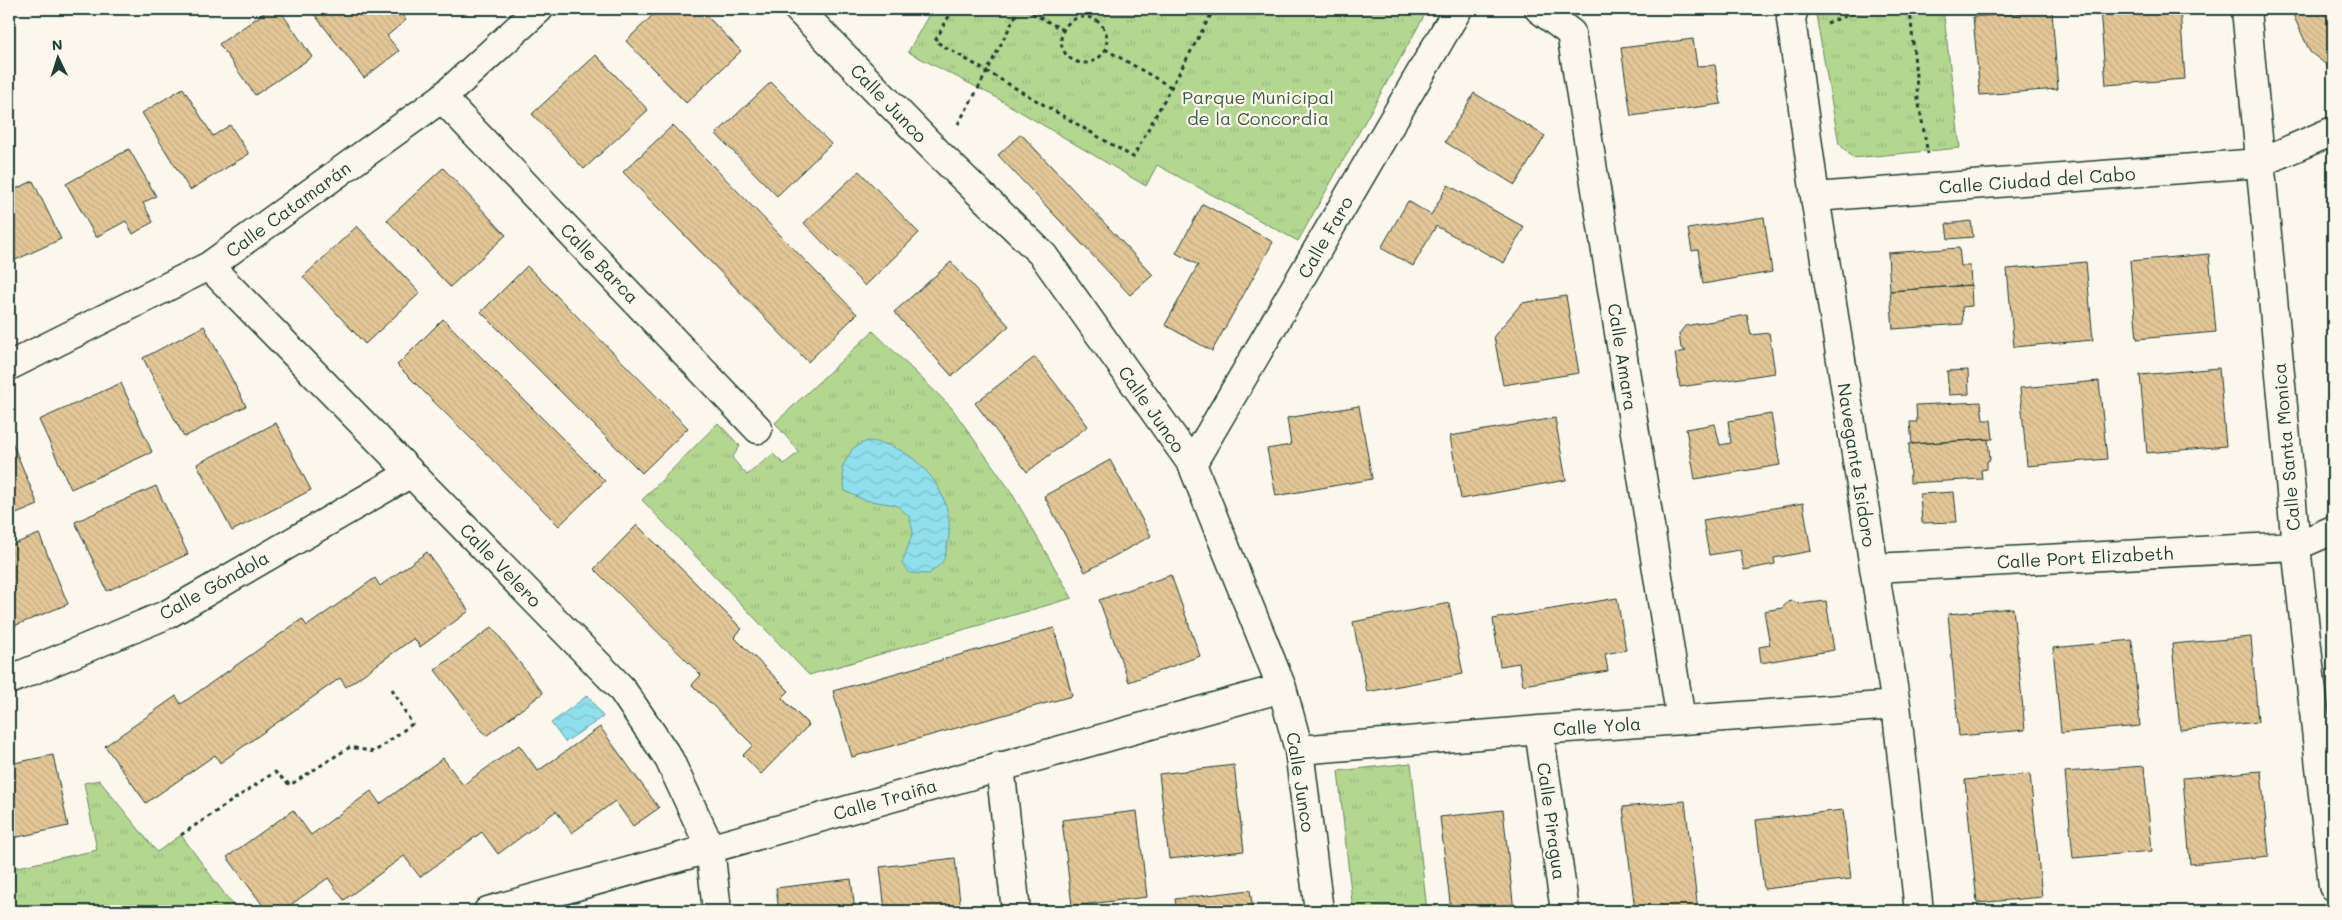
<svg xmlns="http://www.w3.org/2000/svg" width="2342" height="920" viewBox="0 0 2342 920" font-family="Mali,sans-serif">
	<defs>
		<pattern id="grass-tufts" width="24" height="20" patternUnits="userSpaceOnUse" patternTransform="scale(1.25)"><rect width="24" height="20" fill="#b3d791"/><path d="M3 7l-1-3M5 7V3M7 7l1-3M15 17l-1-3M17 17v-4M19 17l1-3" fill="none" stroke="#9ab97e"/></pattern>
		<pattern id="water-waves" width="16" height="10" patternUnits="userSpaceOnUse" patternTransform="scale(1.25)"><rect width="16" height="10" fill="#90dfed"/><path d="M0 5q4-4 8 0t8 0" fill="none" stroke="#7cc0cc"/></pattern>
		<pattern id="building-back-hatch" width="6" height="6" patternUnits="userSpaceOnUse" patternTransform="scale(1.25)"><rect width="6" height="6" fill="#e4c798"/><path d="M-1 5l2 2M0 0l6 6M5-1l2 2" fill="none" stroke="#c3ac84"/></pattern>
	</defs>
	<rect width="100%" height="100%" fill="#fbf7ec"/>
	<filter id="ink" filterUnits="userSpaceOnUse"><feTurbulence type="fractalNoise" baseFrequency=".02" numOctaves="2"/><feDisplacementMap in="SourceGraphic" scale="10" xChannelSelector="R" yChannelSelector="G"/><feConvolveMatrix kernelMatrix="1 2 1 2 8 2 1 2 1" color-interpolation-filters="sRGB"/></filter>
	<g filter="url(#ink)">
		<path fill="url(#grass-tufts)" stroke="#698a62" d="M932,9H1428L1298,241L1157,165L1146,186L992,95L908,52Z
			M1815,9H1943L1960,148L1853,158L1839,144Z
			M873,331L951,407L1010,490L1072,598L809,675L642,500L718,423L740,446L732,458L747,475L773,454L784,464L799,452L775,423Z
			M1411,763L1427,911H1353L1338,771Z
			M99,780L157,852L181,835L237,911H9V869L97,850L84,783Z"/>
		<path fill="url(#water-waves)" stroke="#639ea3" d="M867,441C916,443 960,497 947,546C946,551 945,557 943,561C940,566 933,570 929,574L910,573L902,564L913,532L909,516L896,505L864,500L845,491L842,467L853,448Z
			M588,695L603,717L565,742L551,723Z"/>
		<path fill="url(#building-back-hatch)" stroke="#1f3d34" d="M270,9H279L312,57L255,95L219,44Z
			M310,9H397L406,20L387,36L399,51L364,78Z
			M659,9H700L741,51L686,103L626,41Z
			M2100,9H2180L2185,79L2106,85Z
			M2294,9H2333V70L2310,52L2291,10Z
			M2052,11L2058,89L1980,95L1973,17Z
			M1693,39L1697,66L1715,65L1721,104L1631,116L1621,48Z
			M596,55L648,110L584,169L532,114Z
			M771,82L831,144L777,196L716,134Z
			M183,88L213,136L230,125L249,154L190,190L142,113Z
			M1474,93L1545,136L1515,185L1445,142Z
			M673,125L857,314L808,362L623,172Z
			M1021,134L1153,275L1130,295L998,155Z
			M129,149L156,196L143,203L153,222L133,234L126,221L96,237L66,184Z
			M443,168L506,235L450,287L387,220Z
			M859,171L919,233L865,286L804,223Z
			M33,181L61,239L9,263V192Z
			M1448,185L1524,227L1504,263L1436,226L1413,266L1381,248L1408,201L1431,215Z
			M1203,204L1273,242L1212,351L1165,325L1198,265L1176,253Z
			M1764,217L1772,272L1703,284L1698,250L1692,251L1688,229Z
			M1971,221L1973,237L1948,239L1946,224Z
			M357,226L420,293L365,344L303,277Z
			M1959,248L1961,266H1970L1971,285L1890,291L1888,253Z
			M2209,254L2216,332L2137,339L2130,261Z
			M951,262L1009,326L952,376L894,312Z
			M2086,262L2093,340L2014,347L2007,269Z
			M527,266L688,428L642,473L481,312Z
			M1971,285L1972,306L1962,307L1963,324L1893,329L1890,291Z
			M1566,296L1579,373L1503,385L1494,336L1522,303Z
			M1747,315L1751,335L1769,333L1775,373L1680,387L1675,353L1686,351L1681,348L1679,334L1685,326Z
			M443,319L605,481L559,526L397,365Z
			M204,326L246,406L184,437L143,358Z
			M1035,357L1088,426L1027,472L975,403Z
			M2219,368L2226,446L2147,453L2140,375Z
			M1968,370L1969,394L1949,395L1947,371Z
			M2099,381L2107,459L2027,466L2020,388Z
			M121,383L152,452L71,489L39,420Z
			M1981,402L1983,420H1991L1993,439L1912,444L1910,422H1917L1916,405Z
			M1359,406L1372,479L1276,496L1267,449L1291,445L1287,418Z
			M1771,414L1780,465L1695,479L1686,429L1715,424L1720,445L1731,443L1728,421Z
			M1555,418L1566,480L1461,499L1450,436Z
			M276,423L311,490L232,531L197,464Z
			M9,435L38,505L9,517Z
			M1988,439L1990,460L1987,461V469L1981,470L1982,479L1910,483L1909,444Z
			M1110,460L1151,536L1085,572L1044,496Z
			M156,486L188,554L107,591L75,522Z
			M1954,492L1957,522L1922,523L1920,494Z
			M1803,503L1811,551L1774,558L1775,564L1744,570L1740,550L1709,555L1703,520Z
			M637,525L742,629L734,637L789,691L782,698L809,725L761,774L743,755L753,745L692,685L701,675L594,569Z
			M39,534L68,604L9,628V546Z
			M427,552L469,611L420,647L414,638L346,687L340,678L220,763L215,755L146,803L105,746L176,696L181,704L302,619L307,626L375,578L380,586Z
			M1171,575L1200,656L1129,682L1099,600Z
			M1617,598L1626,650L1605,654L1608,671L1523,685L1519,663L1500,666L1493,619Z
			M1790,600L1800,604L1826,601L1834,650L1761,663L1759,647L1770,645L1764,611L1782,608Z
			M1449,603L1463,674L1367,692L1353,622Z
			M2013,608L2025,730L1959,736L1948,614Z
			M492,627L543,693L486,736L435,670Z
			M1054,628L1072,696L852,757L833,691Z
			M2251,637L2258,722L2180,730L2172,644Z
			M2132,640L2140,726L2061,733L2053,648Z
			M600,727L659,808L633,826L615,801L572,833L556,811L498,854L482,832L420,877L404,856L344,900L328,878L282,911H267L227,857L293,810L311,835L371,791L380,804L443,758L463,785L519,745L538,771Z
			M53,755L68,826L9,839V764Z
			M1234,765L1244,851L1169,859L1159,774Z
			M2144,766L2152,851L2073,858L2065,772Z
			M2261,771L2269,856L2190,864L2183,778Z
			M2030,774L2042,897L1977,903L1965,780Z
			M1685,801L1698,911H1635L1623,807Z
			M1503,810L1514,911H1451L1440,817Z
			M1843,810L1851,879L1764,889L1756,820Z
			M1137,811L1147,897L1072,906L1062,820Z
			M955,858L961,911H885L880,867Z
			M851,879L855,911H779L776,888Z
			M1250,890L1253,911H1177L1175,899Z"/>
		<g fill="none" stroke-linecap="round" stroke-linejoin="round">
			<g stroke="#1f3d34" stroke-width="31">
				<path id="minor" d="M798,9L939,154L1043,255L1192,464L1282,688L1299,750L1319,911
					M1539,9L1571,33L1681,720
					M1794,9L1791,19L1815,197L1896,705L1919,911
					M2246,9L2296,546L2333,886
					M442,98L758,429
					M1815,197L2259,163L2333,131
					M209,266L621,688L669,759L710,847L717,911
					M9,366L209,266L442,98L539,9
					M1192,464L1458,9
					M1874,568L2296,546L2333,530
					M9,680L168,614L411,473
					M1539,730L1565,911
					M1299,750L1539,730L1896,705
					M1000,766L1016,911
					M488,911L1282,688"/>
			</g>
			<path stroke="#1f3d34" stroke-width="3" stroke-dasharray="4 4" stroke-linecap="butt" d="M953,9L935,41L1133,157L1214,9
				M1025,9L1063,30
				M1910,9L1918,99L1928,154
				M1061 40a23 23 0 1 1 46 0a23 23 0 1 1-46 0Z
				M1827,23L1865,9
				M1105,49L1171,87
				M958,124L978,89L1019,9
				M181,835L275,772L290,785L350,747L374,752L412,724L392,689"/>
			<use href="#minor" stroke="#fbf7ec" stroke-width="28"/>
		</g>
	</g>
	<g text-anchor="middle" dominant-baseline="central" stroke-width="4.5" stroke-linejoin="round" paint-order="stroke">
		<g font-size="18" fill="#3d5c47" stroke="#fbf7ec">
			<text x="1258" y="97">Parque Municipal<tspan x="1258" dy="21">de la Concordia</tspan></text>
		</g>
		<g font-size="18" fill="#1f3d34" stroke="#fbf7ec">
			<text transform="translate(889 103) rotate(46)">Calle Junco</text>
			<text transform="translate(2037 180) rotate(-4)">Calle Ciudad del Cabo</text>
			<text transform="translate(288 209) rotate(-36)">Calle Catamarán</text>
			<text transform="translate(1325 237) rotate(-60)">Calle Faro</text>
			<text transform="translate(600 263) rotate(46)">Calle Barca</text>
			<text transform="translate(1623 357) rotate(81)">Calle Amara</text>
			<text transform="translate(1152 409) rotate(55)">Calle Junco</text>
			<text transform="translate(2286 447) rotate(-95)">Calle Santa Monica</text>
			<text transform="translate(1857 465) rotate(81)">Navegante Isidoro</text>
			<text transform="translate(2085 557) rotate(-3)">Calle Port Elizabeth</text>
			<text transform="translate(501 565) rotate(46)">Calle Velero</text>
			<text transform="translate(214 585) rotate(-29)">Calle Góndola</text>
			<text transform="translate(1597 726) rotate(-4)">Calle Yola</text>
			<text transform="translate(1301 782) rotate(81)">Calle Junco</text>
			<text transform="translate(885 799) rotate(-16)">Calle Traiña</text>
			<text transform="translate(1552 821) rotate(82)">Calle Piragua</text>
		</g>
	</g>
	<rect width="2342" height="920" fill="none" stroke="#fbf7ec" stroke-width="30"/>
	<rect x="15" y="15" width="2312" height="890" fill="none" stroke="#1f3d34" stroke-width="2" filter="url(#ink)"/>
	<g transform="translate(58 58) rotate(356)" stroke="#fbf7ec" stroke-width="4" paint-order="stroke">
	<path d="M0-4L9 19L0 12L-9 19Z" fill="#1f3d34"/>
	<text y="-8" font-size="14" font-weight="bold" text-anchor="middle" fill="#1f3d34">N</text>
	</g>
</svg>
